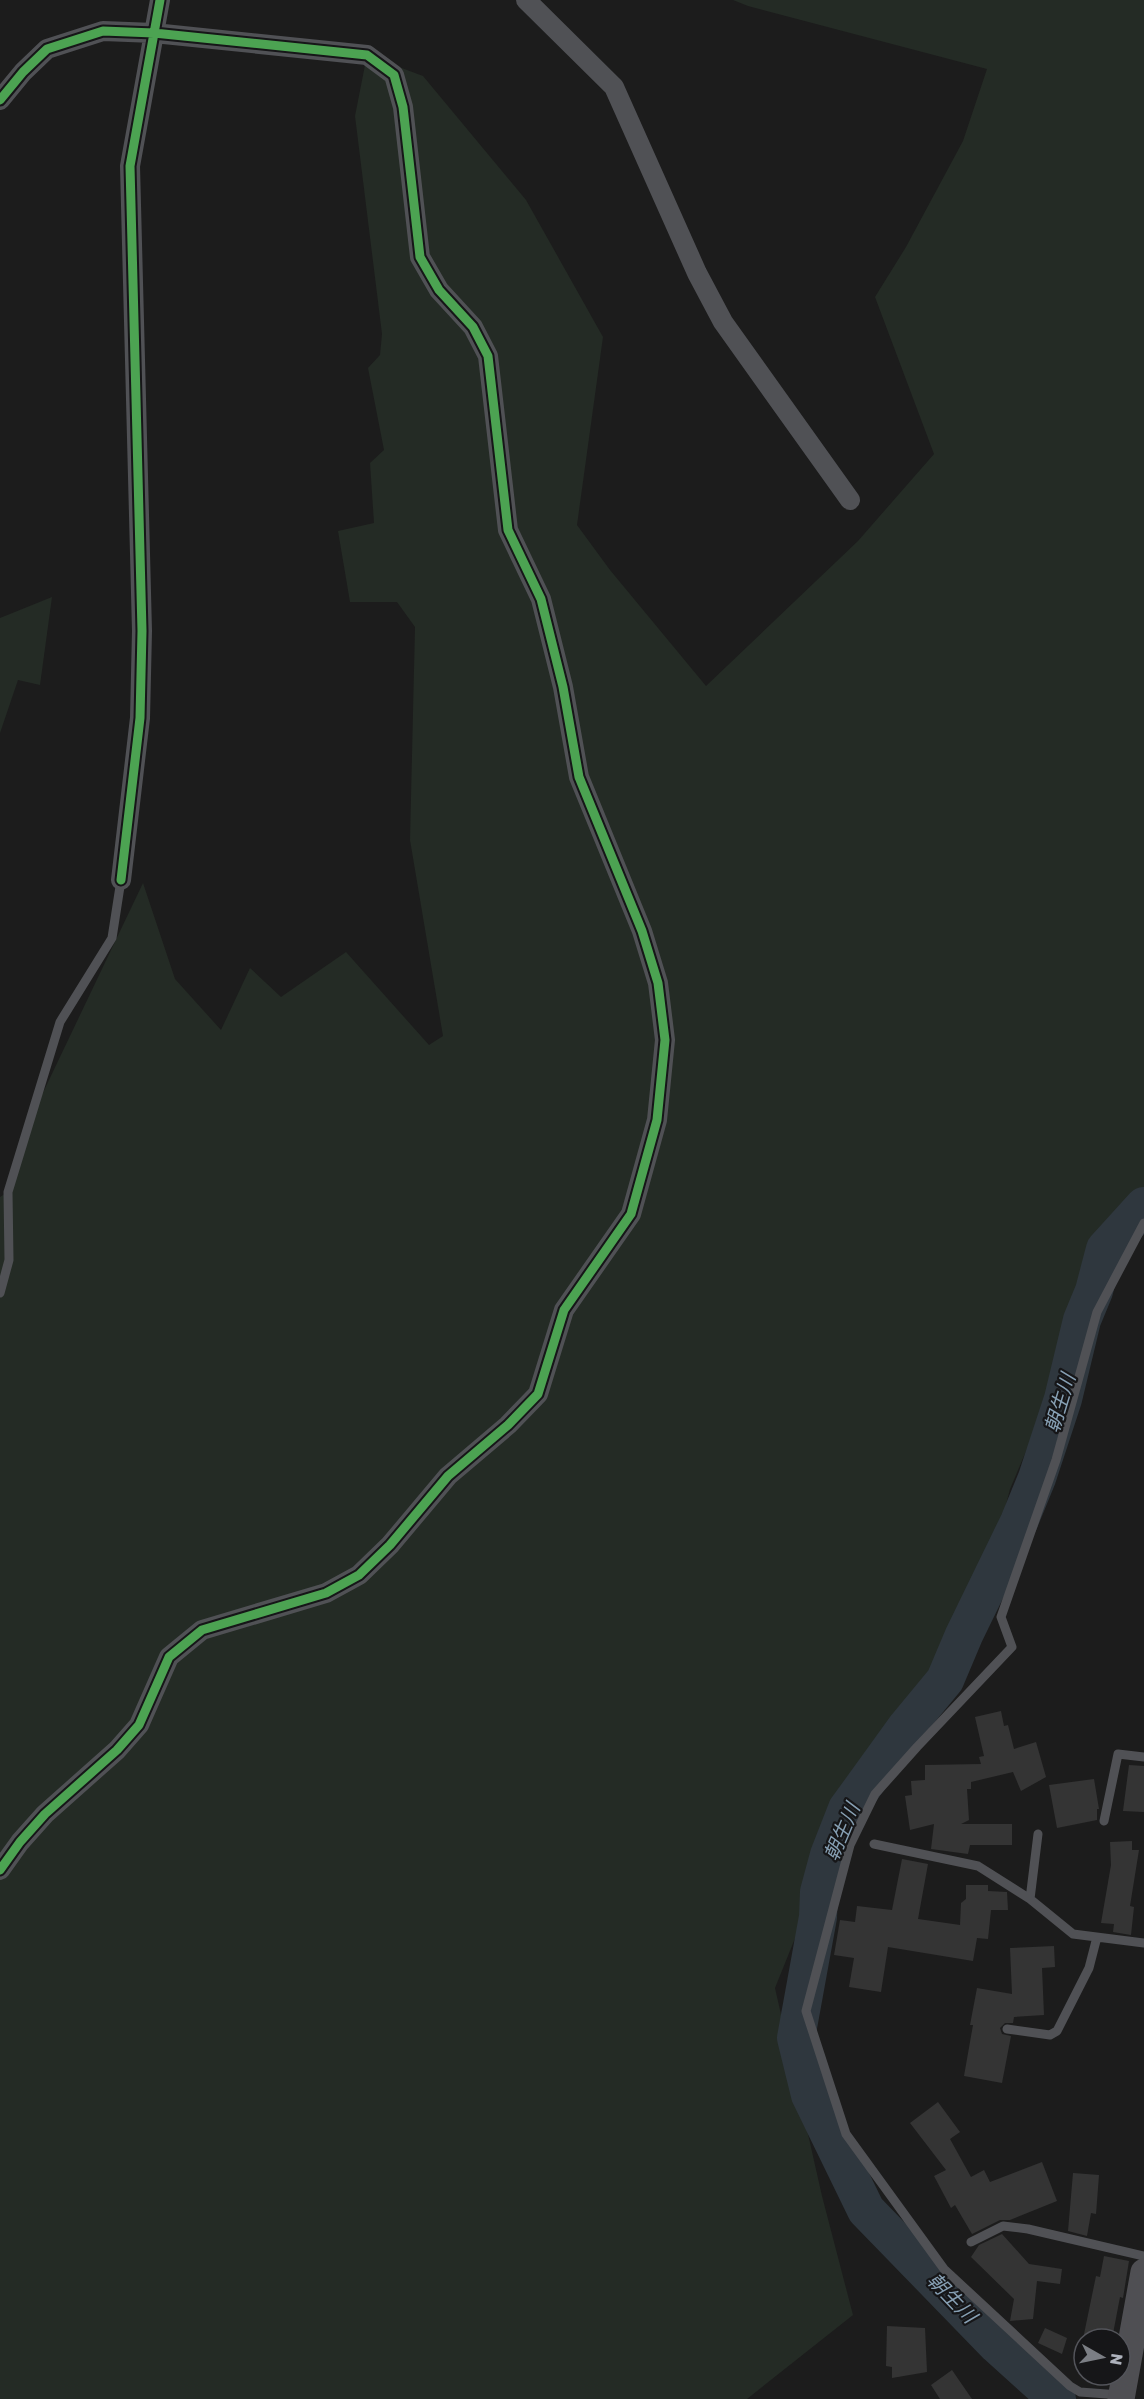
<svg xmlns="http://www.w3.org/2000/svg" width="1144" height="2399" viewBox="0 0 1144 2399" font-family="Rubik,'Noto Sans JP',sans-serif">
	<rect width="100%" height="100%" fill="#1c1c1c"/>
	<path fill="#242b25" d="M733,0H1144V1207L1094,1291L1010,1489L971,1639L866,1762L775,1988L822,2196L853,2315L747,2399H0V1197L8,1192L28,1124L143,883L175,979L221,1030L250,968L281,997L346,952L429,1045L443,1036L410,840L415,627L397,602H350L338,531L374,523L370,463L384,450L368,368L380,355L382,334L355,116L367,55L423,76L526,200L603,337L577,525L610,570L706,686L858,541L934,454L875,297L906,247L963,141L987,69L748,6Z
		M52,597L40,685L18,680L0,733V618Z"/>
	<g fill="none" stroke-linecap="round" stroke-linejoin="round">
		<path stroke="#2f373e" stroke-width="38" d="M1057,2399L997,2345L866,2210L810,2095L796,2038L818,1917L819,1892L829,1855L847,1809L907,1726L945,1680L964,1635L1019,1522L1037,1478L1063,1399L1082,1320L1094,1291L1105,1249L1144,1206"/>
	</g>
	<path fill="#343434" d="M1001,1711L1004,1726L1008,1725L1014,1749L1036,1742L1046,1777L1021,1791L1013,1772L971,1782V1789H967L969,1820L961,1824H1012V1845H970L968,1854L931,1849L934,1824L910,1830L905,1796L912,1795L911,1781L925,1780V1765L981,1764L979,1757L984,1756L975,1717Z
		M1129,1765L1144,1766V1812L1123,1811Z
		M1094,1779L1099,1809H1097V1820L1057,1828L1049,1785Z
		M1132,1841V1850H1139L1130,1906L1134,1907L1131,1935L1113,1932L1114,1924L1101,1923L1111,1865L1110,1842Z
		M902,1859L928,1864L918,1919L960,1925L961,1903L966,1899V1885H988V1891L1007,1892L1008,1910H991L988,1939L977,1938L973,1961L888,1947L881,1992L849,1987L854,1958L834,1955L840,1920L855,1922L857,1906L892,1910Z
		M1054,1946L1055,1967L1042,1968L1044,2015L1014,2017L1013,2023H1005L1000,2028L1002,2034L1011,2036L1002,2083L964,2076L973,2025H970L977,1988L1012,1994L1010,1948Z
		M938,2102L960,2132L950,2139L971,2177L984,2170L990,2182L1042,2162L1057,2201L1010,2220H1000L972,2234L955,2205L951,2208L934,2176L946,2170L910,2123Z
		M1073,2173L1099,2175L1096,2214L1091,2213L1087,2236L1068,2231Z
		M1002,2234L1029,2264L1062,2269L1060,2284L1037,2281L1033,2319L1010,2321L1014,2299L971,2257L979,2245Z
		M1104,2256L1129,2261L1123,2298L1120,2297L1112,2339H1083L1096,2276L1100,2277Z
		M887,2326L925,2328L927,2372L892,2378V2367L886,2366Z
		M1045,2328L1067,2338L1062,2354L1038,2343Z
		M952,2370L972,2399H940L931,2385Z"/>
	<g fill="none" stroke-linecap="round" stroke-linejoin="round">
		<path stroke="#505155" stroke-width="9" d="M0,1293L9,1260L8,1192L60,1022L112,938L121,880
			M1104,1821L1118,1754L1144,1757
			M1038,1834L1030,1899L1073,1934L1144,1943
			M874,1844L978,1866L1030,1899
			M1007,2029L1050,2035L1057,2031L1089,1968L1097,1937
			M971,2242L1003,2226L1028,2229L1144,2256
			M1120,2395L1080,2392L1070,2386L944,2269L846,2134L806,2011L850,1845L875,1794L917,1747L1012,1647L1001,1617L1056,1460L1097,1312L1144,1223"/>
		<path stroke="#505155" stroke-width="20" d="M526,0L614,87L697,273L723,322L850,500
			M0,100L23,72L47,49L103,31L154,33L367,55L394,75L403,107L420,257L439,290L473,327L488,356L508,530L541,599L563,687L579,777L642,931L658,983L665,1040L657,1120L631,1214L564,1310L538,1394L508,1425L448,1476L390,1545L359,1575L326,1593L202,1630L169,1657L139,1725L117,1750L45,1814L20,1842L0,1870
			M121,880L140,718L142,631L130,166L160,0"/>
		<path stroke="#4f4f53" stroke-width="27" d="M1121,2399L1144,2272"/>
		<g stroke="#161618" stroke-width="13">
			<path id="cycleway" d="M0,100L23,72L47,49L103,31L154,33L367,55L394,75L403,107L420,257L439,290L473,327L488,356L508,530L541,599L563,687L579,777L642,931L658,983L665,1040L657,1120L631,1214L564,1310L538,1394L508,1425L448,1476L390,1545L359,1575L326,1593L202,1630L169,1657L139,1725L117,1750L45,1814L20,1842L0,1870
				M121,880L140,718L142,631L130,166L160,0"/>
		</g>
		<use href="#cycleway" stroke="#4ca352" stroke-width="9"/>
	</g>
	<g text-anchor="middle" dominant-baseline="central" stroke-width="4.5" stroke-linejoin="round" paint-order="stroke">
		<g font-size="20" font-style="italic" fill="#87a0b4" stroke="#161618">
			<text transform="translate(1060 1403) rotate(-73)">朝生川</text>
			<text transform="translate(842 1832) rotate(-67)">朝生川</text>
			<text transform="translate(952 2298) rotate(46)">朝生川</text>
		</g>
	</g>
	<g transform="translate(1102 2357) rotate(99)"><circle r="28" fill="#161618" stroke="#53545a" stroke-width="1.5"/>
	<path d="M0-4.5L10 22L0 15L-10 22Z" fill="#7b7e84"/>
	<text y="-9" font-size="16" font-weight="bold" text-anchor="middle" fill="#aeb2bc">N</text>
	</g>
</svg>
